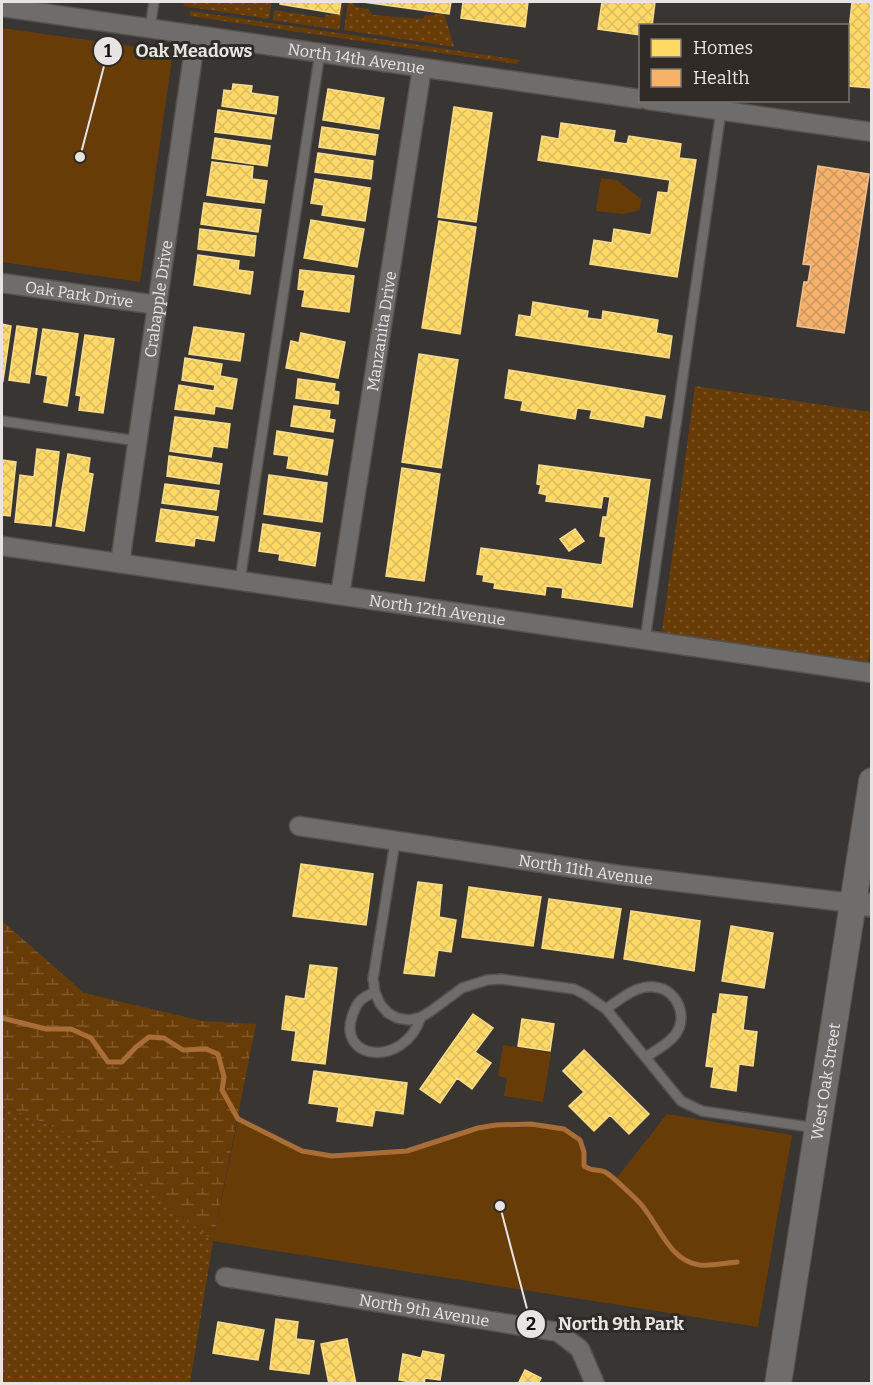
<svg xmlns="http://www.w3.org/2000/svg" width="873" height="1385" viewBox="0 0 873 1385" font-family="Bitter,serif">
	<defs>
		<pattern id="grass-dots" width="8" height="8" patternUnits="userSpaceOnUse" patternTransform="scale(1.5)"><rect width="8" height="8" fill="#683c07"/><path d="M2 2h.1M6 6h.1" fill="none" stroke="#7e582b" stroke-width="1.8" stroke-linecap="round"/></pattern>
		<pattern id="wetland-marsh" width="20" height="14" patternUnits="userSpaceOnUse" patternTransform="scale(1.5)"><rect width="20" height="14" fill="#683c07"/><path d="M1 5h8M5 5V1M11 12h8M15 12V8" fill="none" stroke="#7e582b"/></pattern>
		<pattern id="homes-cross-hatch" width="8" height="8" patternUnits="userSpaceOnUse" patternTransform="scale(1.5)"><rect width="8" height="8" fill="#ffd966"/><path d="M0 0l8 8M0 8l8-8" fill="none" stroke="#dabb5f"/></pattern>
		<pattern id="health-cross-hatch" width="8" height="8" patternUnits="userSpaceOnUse" patternTransform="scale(1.5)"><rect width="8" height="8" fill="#f6b26b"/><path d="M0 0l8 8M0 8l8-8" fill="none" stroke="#ca9661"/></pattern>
	</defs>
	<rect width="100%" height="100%" fill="#383532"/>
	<path fill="url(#grass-dots)" d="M185,2H272L269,19L183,6Z
		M348,2H352L356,7L368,9L373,15L422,19L426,15L434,16L439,10L440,2H444L443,10L454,47L344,30Z
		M337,5L343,6L339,30L273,20L274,10L325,18L326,15H331L333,6Z
		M190,11L520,60L516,64L190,16Z
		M695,386L871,412L872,638L867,668L661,639Z
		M2,1105L95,1145L213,1241L190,1383H2Z"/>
	<path fill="url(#wetland-marsh)" d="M2,921L84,993L202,1021L256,1024L213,1241L95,1145L2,1105Z"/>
	<path fill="#683c07" d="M2,28L173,52L140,282L2,262Z
		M601,178L617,180L641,199L640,210L623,214L596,211Z
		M503,1045L551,1053L543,1102L504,1096L507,1078L498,1076Z
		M667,1114L792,1135L758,1327L213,1241L238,1119L302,1151L332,1156L407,1151L478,1128L496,1125L531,1124L564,1129L580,1140L584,1152V1166C596,1173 604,1171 615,1180Z"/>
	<path fill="url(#homes-cross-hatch)" stroke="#f8dc8b" stroke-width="1.5" d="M280,2H341L339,14L280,4Z
		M363,2H451L449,14Z
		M463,2H528L525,27L461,18Z
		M602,2H655L652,26H640V35L598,29Z
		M852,2H872V88L848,86V40Z
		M233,84L252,86L251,93L278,97L276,114L222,106L224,90L232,91Z
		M328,89L384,98L379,129L323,120Z
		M454,107L492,113L476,222L438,217Z
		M218,110L274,118L271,139L215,132Z
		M561,123L615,131L613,142L627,144L629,136L681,144L679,158L696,160L677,277L590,264L594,240L612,243L614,229L651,235L658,192L668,193L670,180L538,160L542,136L559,139Z
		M322,127L378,135L375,155L319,147Z
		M215,138L270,146L267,166L212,158Z
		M318,153L373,161L371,179L315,172Z
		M212,162L253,167L252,179L267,181L264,203L207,195Z
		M315,179L370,188L365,221L322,215L324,205L311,203Z
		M204,203L261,210L258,232L201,224Z
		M311,220L364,229L357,267L304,258Z
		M439,221L476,227L460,334L422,328Z
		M200,229L256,236L254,256L198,249Z
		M198,255L239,261L238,270L253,272L250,294L194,285Z
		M300,270L354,276L349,312L302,306L305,290L298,289Z
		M533,302L588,311L587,318L602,320L603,311L658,320L656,333L672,336L669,358L516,335L519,315L531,317Z
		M2,324L11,326L3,381L2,380Z
		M17,326L37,329L29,383L9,380Z
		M194,327L244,334L240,361L189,354Z
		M43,329L78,334L67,406L44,402L48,376L36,374Z
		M301,333L345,342L338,378L286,368L291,341L299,343Z
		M85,335L114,339L103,413L79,410L81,396L76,395Z
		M419,354L458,360L441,468L402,462Z
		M185,358L222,364L220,376L237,379L232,409L215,406L214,414L175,409L179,385L214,391L215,385L182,380Z
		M509,370L665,396L661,418L645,415L643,427L590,418L592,410L577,408L575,419L521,410L523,401L505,398Z
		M298,379L335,384L334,391L339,392L338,404L296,398Z
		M294,406L330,411L329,419L335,420L333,432L291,426Z
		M175,417L230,424L227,448L213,446L211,457L170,451Z
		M277,431L333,440L327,475L287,468L289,456L274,454Z
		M37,449L59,452L51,526L15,522L20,475L34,477Z
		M68,454L90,458L88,473L93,474L84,531L56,526Z
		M169,456L222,464L219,484L167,476Z
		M2,460L16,462L10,516L2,515Z
		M539,465L650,480L632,607L562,597L563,588L546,586L545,595L494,588L495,583L483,581L484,575L477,574L481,548L602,565L606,537L600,536L603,517H607L610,497L603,496L601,508L546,501L547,495L539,493L541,485L537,484Z
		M402,468L440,474L424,581L386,576Z
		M269,475L327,483L322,522L264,514Z
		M165,484L219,491L216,510L162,503Z
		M161,509L218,517L214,541L195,538L194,546L156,541Z
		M263,524L320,533L315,566L279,560L280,554L259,551Z
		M575,529L584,541L569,551L560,539Z
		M301,864L373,874L366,925L293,916Z
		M418,882L442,885L439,917L456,920L451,952L438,950L434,976L404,973Z
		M469,887L541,897L533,946L462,937Z
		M549,899L621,909L613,958L542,948Z
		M631,911L700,921L694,971L624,959Z
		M731,926L773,933L764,988L722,981Z
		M310,965L337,968L325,1064L292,1060L296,1031L282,1029L286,996L305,999Z
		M720,994L747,997L743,1030L757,1032L753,1066L739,1064L736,1091L711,1087L714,1067L706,1066L713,1014H717Z
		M473,1014L493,1028L475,1052L491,1063L472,1089L457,1078L440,1103L420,1089Z
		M522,1019L554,1024L550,1051L518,1046Z
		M584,1050L649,1114L629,1134L610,1115L594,1131L569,1106L584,1092L563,1071Z
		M314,1071L407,1083L403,1114L375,1110L372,1126L337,1121L339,1107L309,1103Z
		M276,1319L298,1322L296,1339L314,1341L309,1374L270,1369Z
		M218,1322L264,1330L258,1360L213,1353Z
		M347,1339L356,1384H329L321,1344Z
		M423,1351L444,1355L440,1380L425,1378L424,1384H421L399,1380L403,1354L421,1358Z
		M525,1370L541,1378L538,1384H518Z"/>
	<path fill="url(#health-cross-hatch)" stroke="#f2c18e" stroke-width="1.5" d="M818,166L869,174L844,333L797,326L804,282H808L811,265L803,264Z"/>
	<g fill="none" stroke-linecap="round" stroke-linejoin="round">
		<path stroke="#a96e37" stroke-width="5" d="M2,1018L46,1029H71L91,1038L108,1062H122L136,1047L149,1037L164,1038L183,1050L206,1049L218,1054L224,1077L222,1090L238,1119L302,1151L332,1156L407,1151L478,1128L496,1125L531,1124L564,1129L580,1140L584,1152V1166C593,1172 598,1169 605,1172C613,1176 630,1194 637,1200C658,1220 667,1261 700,1265C712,1266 726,1263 737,1262"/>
		<g stroke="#54514e" stroke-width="12">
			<path id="service" d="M150,28L154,2
				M2,421L137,441
				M240,580L320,52
				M645,640L721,111
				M395,842L373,979L375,992L380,1004L388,1013L397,1018L409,1020L421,1017L431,1011L462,988L487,980L501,979L574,989L586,995L606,1009L681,1101L702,1111L816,1128
				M375,992C363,997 357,1001 353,1014C335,1060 404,1069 421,1017
				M606,1009C618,1001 633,988 647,987C673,983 691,1014 675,1035C668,1044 655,1051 646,1057"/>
		</g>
		<g stroke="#54514e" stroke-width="21">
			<g id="minor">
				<path id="s1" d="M2,7L640,99"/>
				<path d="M648,100L872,132"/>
				<path id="s2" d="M2,283L157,305"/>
				<path id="s3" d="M2,546L872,673"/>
				<path id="s4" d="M120,563L196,35"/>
				<path id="s5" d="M340,595L422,68"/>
				<path id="s6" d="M299,826L620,875L852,903"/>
				<path id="s7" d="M225,1277L558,1332L580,1349L595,1384"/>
			</g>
		</g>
		<g stroke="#54514e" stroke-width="26">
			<path id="tertiary" d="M852,903L872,905"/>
		</g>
		<g stroke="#54514e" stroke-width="28">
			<g id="secondary">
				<path id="s8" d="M778,1384L872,781"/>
			</g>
		</g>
		<use href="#service" stroke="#6f6d6b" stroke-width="9"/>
		<use href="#minor" stroke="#6f6d6b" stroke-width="18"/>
		<use href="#tertiary" stroke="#6f6d6b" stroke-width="22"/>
		<use href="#secondary" stroke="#6f6d6b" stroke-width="26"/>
	</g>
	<g text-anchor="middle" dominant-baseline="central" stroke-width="6" stroke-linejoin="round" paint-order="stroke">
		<g font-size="16" fill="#e8e4e1" stroke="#302b26">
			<text stroke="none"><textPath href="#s1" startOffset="358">North 14th Avenue</textPath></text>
			<text stroke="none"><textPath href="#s2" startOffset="78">Oak Park Drive</textPath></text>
			<text stroke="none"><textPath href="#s4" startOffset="267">Crabapple Drive</textPath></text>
			<text stroke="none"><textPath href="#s5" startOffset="267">Manzanita Drive</textPath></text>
			<text stroke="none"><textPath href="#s3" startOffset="440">North 12th Avenue</textPath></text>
			<text stroke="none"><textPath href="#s6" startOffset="290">North 11th Avenue</textPath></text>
			<text stroke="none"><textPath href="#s8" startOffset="306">West Oak Street</textPath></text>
			<text stroke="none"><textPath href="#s7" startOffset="202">North 9th Avenue</textPath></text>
		</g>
	</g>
	<path fill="none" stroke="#e8e4e1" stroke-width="2" d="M80 157L108 51M500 1206L531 1324"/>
	<g fill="#e8e4e1" stroke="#302b26" stroke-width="2">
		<circle cx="80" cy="157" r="6"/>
		<circle cx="500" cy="1206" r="6"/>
		<circle cx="108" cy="51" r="15"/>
		<circle cx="531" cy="1324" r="15"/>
	</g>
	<g font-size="18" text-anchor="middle" font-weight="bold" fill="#111">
		<text x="108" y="57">1</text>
		<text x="531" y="1330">2</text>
	</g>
	<g font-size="18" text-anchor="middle" font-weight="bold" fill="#e8e4e1" stroke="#302b26" stroke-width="6" stroke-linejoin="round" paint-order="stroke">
		<text x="194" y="57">Oak Meadows</text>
		<text x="621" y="1330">North 9th Park</text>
	</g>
	<rect width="873" height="1385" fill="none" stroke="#e8e4e1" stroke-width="6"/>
	<rect x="639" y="24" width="210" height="78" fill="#302b26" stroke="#7a7571" stroke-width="1.5"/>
	<rect x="651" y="39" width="30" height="18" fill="#ffd966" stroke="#7a7571" stroke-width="1.5"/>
	<text x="693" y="54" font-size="18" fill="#e8e4e1">Homes</text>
	<rect x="651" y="69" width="30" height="18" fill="#f6b26b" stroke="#7a7571" stroke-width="1.5"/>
	<text x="693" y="84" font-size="18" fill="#e8e4e1">Health</text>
</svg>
